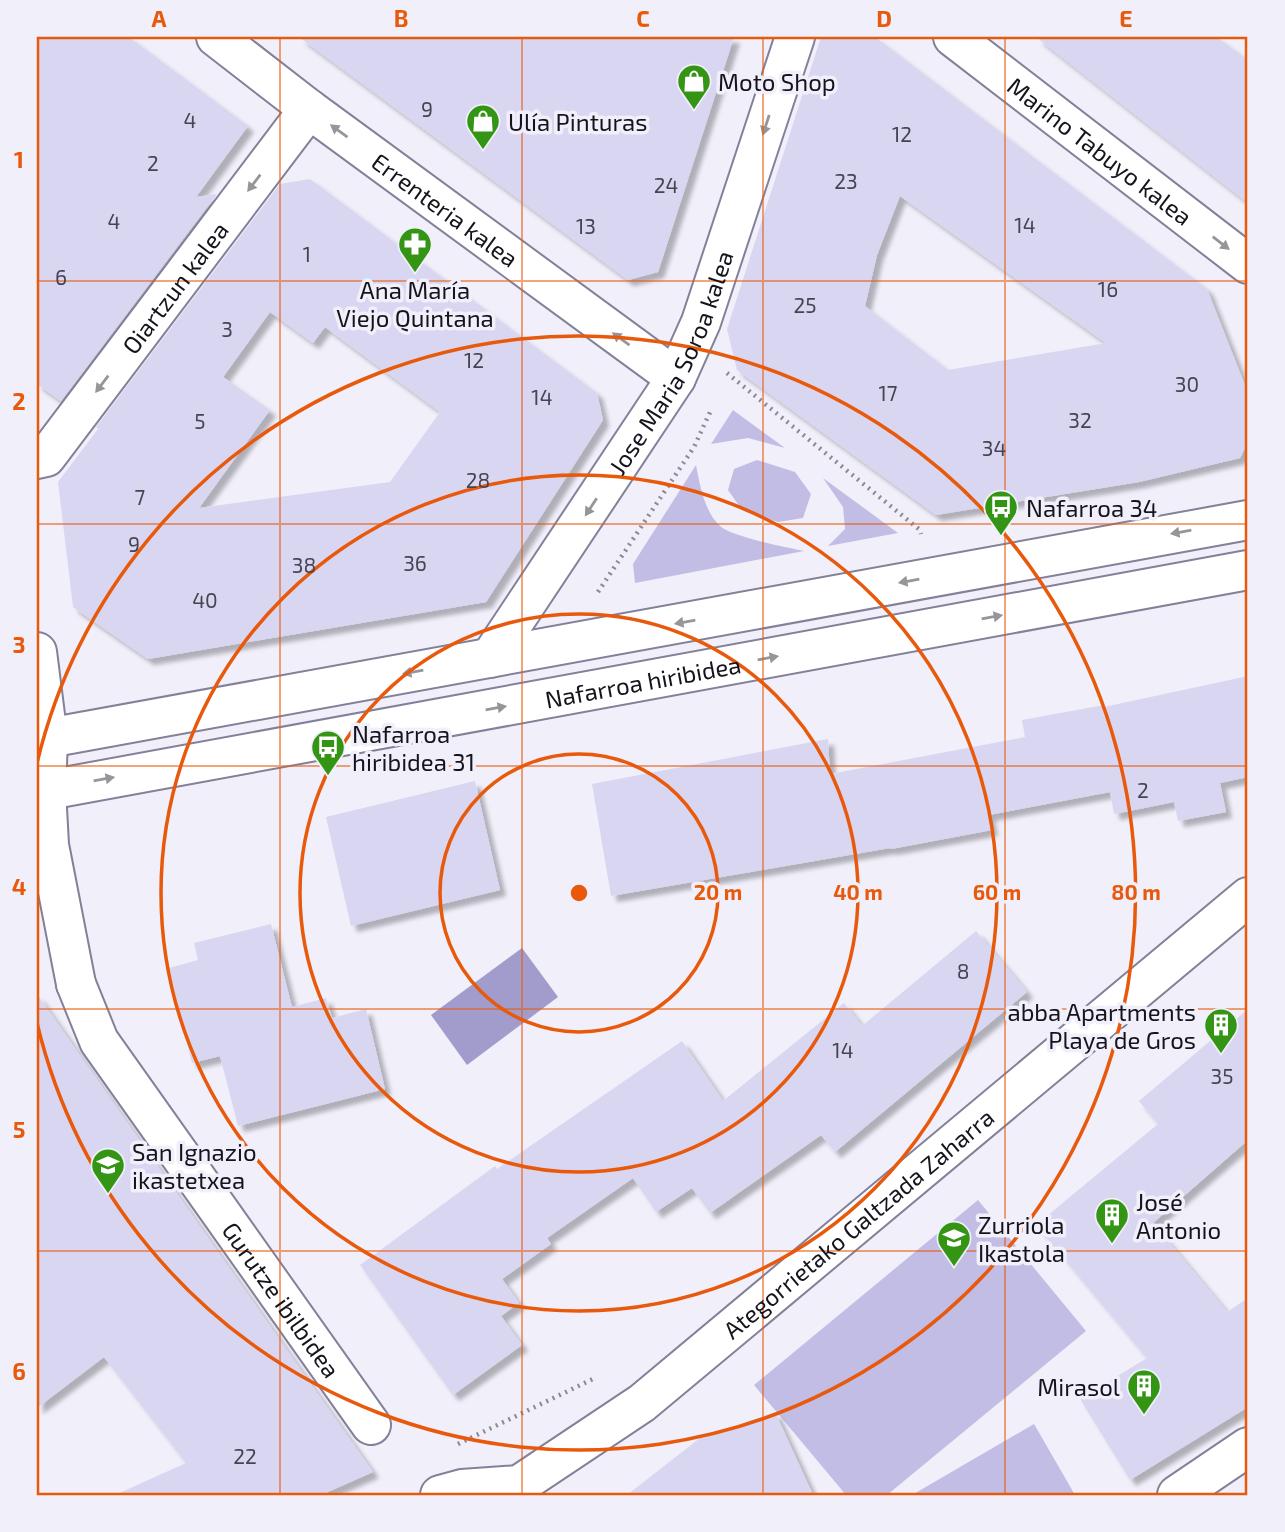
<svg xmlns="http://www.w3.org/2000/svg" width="1285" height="1532" viewBox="0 0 1285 1532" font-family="'Exo 2',sans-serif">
	<defs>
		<filter id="shadow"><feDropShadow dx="6" dy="6" stdDeviation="2" flood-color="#0004"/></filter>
	</defs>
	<rect width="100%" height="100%" fill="#f0effa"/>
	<path fill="#c1bde5" d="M733,410L785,448L748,438L711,444Z
		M757,460L795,472L811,494L803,518L778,522L742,510L728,490L734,469Z
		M696,465C700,485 704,511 720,526C732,537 786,547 804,551L635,583L633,564Z
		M823,478L898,533L828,546L845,529L843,507Z
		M978,1200L1086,1331L887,1495H846L754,1385Z
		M1034,1424L1075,1495H912Z"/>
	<path fill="#a19ccb" d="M522,948L558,997L467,1065L431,1015Z"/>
	<path fill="#d9d6f1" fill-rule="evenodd" filter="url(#shadow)" d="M37,37H129L248,126L196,197L217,194L61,401L37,384Z
		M299,37H734L658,272L628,280Z
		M821,37H875L1207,289L1248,393V442L1240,458L1139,482L936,515L737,370L727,329ZM900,196L1106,343L948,370L865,306L877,255Z
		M1036,37H1217L1248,60V203Z
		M310,179L597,393L603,420L486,602L148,659L73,607L58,482L98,429L96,427L280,184ZM270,312L313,343L325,327L440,412L390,482L199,508L270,410L223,377Z
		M1248,676V777L1220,783L1226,812L1178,821L1174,802L1114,814L1110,792L989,815L992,830L891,849L890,848L611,896L592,784L828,739L830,774L1025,737L1022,720L1104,705V707Z
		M475,781L500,890L351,926L326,817Z
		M271,924L292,1007L326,998L332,1018L366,1009L385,1089L238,1126L220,1056L192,1063L169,968L198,960L194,943Z
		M976,931L1027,992L835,1152L821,1135L710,1213L692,1188L656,1212L633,1178L547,1238L551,1244L502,1279L519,1303L501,1316L522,1345L453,1395L360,1265L495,1166L497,1169L682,1041L723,1101L844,1003L862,1026Z
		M37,994L305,1376L373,1472L321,1495H115L186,1463L104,1357L37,1408Z
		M1248,1009V1140L1153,1223L1227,1312L1248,1298V1407L1130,1480L1080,1399L1147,1358L1036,1225L1158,1124L1139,1101Z
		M775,1412L813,1495H627L700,1438Z"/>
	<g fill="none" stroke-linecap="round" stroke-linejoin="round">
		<g stroke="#838099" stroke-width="42">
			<g id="pedestrian">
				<path id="s1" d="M76,984L99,1041L371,1425"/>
			</g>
		</g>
		<g stroke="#838099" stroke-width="42">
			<g id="minor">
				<path id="s2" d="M216,37L309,109L676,378"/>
				<path id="s3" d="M953,37L1248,264"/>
				<path id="s4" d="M37,459L46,457L309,109"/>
				<path d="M37,652L48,739L46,790L49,845L76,984"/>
				<path id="s5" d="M490,658L676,378L701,322L795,37"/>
				<path id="s6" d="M440,1495L462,1489L519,1485L642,1403L1248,897"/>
				<path d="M1177,1495L1248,1447"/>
			</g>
		</g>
		<g stroke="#838099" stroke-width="42">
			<g id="secondary">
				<path d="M37,740L1248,520"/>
				<path id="s7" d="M37,792L1248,570"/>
			</g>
		</g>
		<path stroke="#8b8a94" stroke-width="4.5" stroke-dasharray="2 5" stroke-linecap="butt" d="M727,373L920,530L921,534
			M598,592L694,447L711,410
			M458,1444L595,1378"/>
		<use href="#pedestrian" stroke="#fff" stroke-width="38"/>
		<use href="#minor" stroke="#fff" stroke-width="38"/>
		<use href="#secondary" stroke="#fff" stroke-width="38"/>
	</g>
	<defs><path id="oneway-solid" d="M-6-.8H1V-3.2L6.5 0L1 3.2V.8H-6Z" transform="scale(1.75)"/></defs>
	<g fill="#969599">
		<use href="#oneway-solid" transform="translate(766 125) rotate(108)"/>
		<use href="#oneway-solid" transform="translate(339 131) rotate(-144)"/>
		<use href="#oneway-solid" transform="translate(254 183) rotate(127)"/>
		<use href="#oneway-solid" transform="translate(1221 243) rotate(38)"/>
		<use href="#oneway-solid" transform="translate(621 339) rotate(-144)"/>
		<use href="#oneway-solid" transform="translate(102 384) rotate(127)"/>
		<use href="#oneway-solid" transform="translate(591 507) rotate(123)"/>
		<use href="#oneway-solid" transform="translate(1181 532) rotate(170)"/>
		<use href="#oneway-solid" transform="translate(909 581) rotate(170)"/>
		<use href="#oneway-solid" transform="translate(992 617) rotate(-10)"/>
		<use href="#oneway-solid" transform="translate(685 622) rotate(170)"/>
		<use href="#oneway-solid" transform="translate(768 658) rotate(-10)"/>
		<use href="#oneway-solid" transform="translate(413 672) rotate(170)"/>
		<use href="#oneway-solid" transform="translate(496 708) rotate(-10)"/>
		<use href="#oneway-solid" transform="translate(104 779) rotate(-10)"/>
	</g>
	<path fill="none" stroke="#e8590c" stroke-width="2" stroke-opacity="0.55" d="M280,37V1495M522,37V1495M763,37V1495M1005,37V1495M37,281H1248M37,524H1248M37,766H1248M37,1009H1248M37,1251H1248"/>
	<g fill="none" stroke="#e8590c" stroke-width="3.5">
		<circle cx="579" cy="893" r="139"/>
		<circle cx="579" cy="893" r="279"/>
		<circle cx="579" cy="893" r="418"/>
		<path d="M37 763A557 557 0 1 1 37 1023"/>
	</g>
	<defs>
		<g id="shop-pin" transform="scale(1.75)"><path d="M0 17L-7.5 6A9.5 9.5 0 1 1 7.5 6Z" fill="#349514" stroke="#f0effa"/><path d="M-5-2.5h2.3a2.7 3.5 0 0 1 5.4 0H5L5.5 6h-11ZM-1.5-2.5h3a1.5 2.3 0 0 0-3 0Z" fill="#fff"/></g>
		<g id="pharmacy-pin" transform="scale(1.75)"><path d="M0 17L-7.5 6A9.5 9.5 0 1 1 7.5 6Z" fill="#349514" stroke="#f0effa"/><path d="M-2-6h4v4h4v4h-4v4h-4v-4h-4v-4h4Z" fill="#fff"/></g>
		<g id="bus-pin" transform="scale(1.75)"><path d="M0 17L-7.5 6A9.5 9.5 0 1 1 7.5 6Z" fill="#349514" stroke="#f0effa"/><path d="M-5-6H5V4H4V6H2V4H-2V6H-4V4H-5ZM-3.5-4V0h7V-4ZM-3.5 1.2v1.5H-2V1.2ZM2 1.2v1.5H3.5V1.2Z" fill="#fff"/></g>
		<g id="building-pin" transform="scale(1.75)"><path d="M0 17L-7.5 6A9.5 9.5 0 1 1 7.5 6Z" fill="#349514" stroke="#f0effa"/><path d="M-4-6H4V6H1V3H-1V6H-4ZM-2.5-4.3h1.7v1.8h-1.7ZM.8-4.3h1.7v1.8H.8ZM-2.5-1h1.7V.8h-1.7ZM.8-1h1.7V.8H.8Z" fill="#fff"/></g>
		<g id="school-pin" transform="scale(1.75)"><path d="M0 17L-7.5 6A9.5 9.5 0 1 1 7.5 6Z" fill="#349514" stroke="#f0effa"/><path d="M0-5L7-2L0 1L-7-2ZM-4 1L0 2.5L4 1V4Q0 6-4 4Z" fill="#fff"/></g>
	</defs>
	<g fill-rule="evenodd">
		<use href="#shop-pin" x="694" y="81"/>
		<use href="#shop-pin" x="483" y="121"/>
		<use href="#pharmacy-pin" x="415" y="244"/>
		<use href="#bus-pin" x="1001" y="507"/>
		<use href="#bus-pin" x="328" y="747"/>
		<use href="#building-pin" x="1221" y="1025"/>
		<use href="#school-pin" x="108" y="1165"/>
		<use href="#building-pin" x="1112" y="1215"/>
		<use href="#school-pin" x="954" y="1238"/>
		<use href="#building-pin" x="1144" y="1386"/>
	</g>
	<g text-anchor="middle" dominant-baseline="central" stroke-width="7" stroke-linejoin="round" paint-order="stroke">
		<g font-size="21" fill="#464452">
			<text x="427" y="108">9</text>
			<text x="190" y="119">4</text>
			<text x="902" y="133">12</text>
			<text x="153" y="162">2</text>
			<text x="846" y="180">23</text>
			<text x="666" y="184">24</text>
			<text x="114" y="220">4</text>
			<text x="1025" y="224">14</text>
			<text x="586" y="225">13</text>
			<text x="307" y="253">1</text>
			<text x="61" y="276">6</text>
			<text x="1108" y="288">16</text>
			<text x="805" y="304">25</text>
			<text x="227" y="328">3</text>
			<text x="474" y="359">12</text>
			<text x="1187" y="383">30</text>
			<text x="888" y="392">17</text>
			<text x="542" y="396">14</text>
			<text x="1080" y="419">32</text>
			<text x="200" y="420">5</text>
			<text x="994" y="447">34</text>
			<text x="478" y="479">28</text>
			<text x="140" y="496">7</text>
			<text x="134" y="543">9</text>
			<text x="415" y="562">36</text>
			<text x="304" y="564">38</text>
			<text x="205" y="599">40</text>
			<text x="1143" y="789">2</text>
			<text x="963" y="970">8</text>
			<text x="843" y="1049">14</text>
			<text x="1222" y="1075">35</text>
			<text x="245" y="1455">22</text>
		</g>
		<g font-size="24" fill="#15141d" stroke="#f0effa" text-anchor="start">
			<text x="718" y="81">Moto Shop</text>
			<text x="508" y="121">Ulía Pinturas</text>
			<text x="415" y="289" text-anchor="middle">Ana María<tspan x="415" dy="28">Viejo Quintana</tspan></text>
			<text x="1026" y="507">Nafarroa 34</text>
			<text x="352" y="733">Nafarroa<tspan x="352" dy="28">hiribidea 31</tspan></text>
			<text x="1196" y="1011" text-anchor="end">abba Apartments<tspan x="1196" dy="28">Playa de Gros</tspan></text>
			<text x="132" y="1151">San Ignazio<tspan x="132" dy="28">ikastetxea</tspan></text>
			<text x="1136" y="1201">José<tspan x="1136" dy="28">Antonio</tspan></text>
			<text x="978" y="1224">Zurriola<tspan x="978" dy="28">Ikastola</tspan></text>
			<text x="1120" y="1386" text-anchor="end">Mirasol</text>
		</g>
		<g font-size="24" fill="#15141d" stroke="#f0effa">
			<text stroke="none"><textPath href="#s3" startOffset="186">Marino Tabuyo kalea</textPath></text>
			<text stroke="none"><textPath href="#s2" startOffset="287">Errenteria kalea</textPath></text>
			<text stroke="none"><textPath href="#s4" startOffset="222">Oiartzun kalea</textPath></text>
			<text stroke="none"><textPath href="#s5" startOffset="348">Jose Maria Soroa kalea</textPath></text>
			<text stroke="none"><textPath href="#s7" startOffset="616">Nafarroa hiribidea</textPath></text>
			<text stroke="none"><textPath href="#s6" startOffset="509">Ategorrietako Galtzada Zaharra</textPath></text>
			<text stroke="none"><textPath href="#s1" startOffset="378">Gurutze ibilbidea</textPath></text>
		</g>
	</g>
	<circle cx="579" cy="893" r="10" fill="#e8590c" stroke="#f0effa" stroke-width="3.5"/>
	<g font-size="21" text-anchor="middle" font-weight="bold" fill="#e8590c" stroke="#f0effa" stroke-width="7" stroke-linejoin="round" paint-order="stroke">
		<text x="718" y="900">20 m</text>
		<text x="858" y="900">40 m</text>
		<text x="997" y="900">60 m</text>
		<text x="1136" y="900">80 m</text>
	</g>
	<rect width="1285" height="1532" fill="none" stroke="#f0effa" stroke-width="77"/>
	<rect x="38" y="38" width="1208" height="1456" fill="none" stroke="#e8590c" stroke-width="2.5"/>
	<g font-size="23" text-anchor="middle" font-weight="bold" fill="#e8590c">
		<text x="159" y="27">A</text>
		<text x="401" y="27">B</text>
		<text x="643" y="27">C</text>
		<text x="884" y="27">D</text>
		<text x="1126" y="27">E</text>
		<text x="19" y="168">1</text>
		<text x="19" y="410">2</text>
		<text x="19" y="653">3</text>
		<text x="19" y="895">4</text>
		<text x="19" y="1138">5</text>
		<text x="19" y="1380">6</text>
	</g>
</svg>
